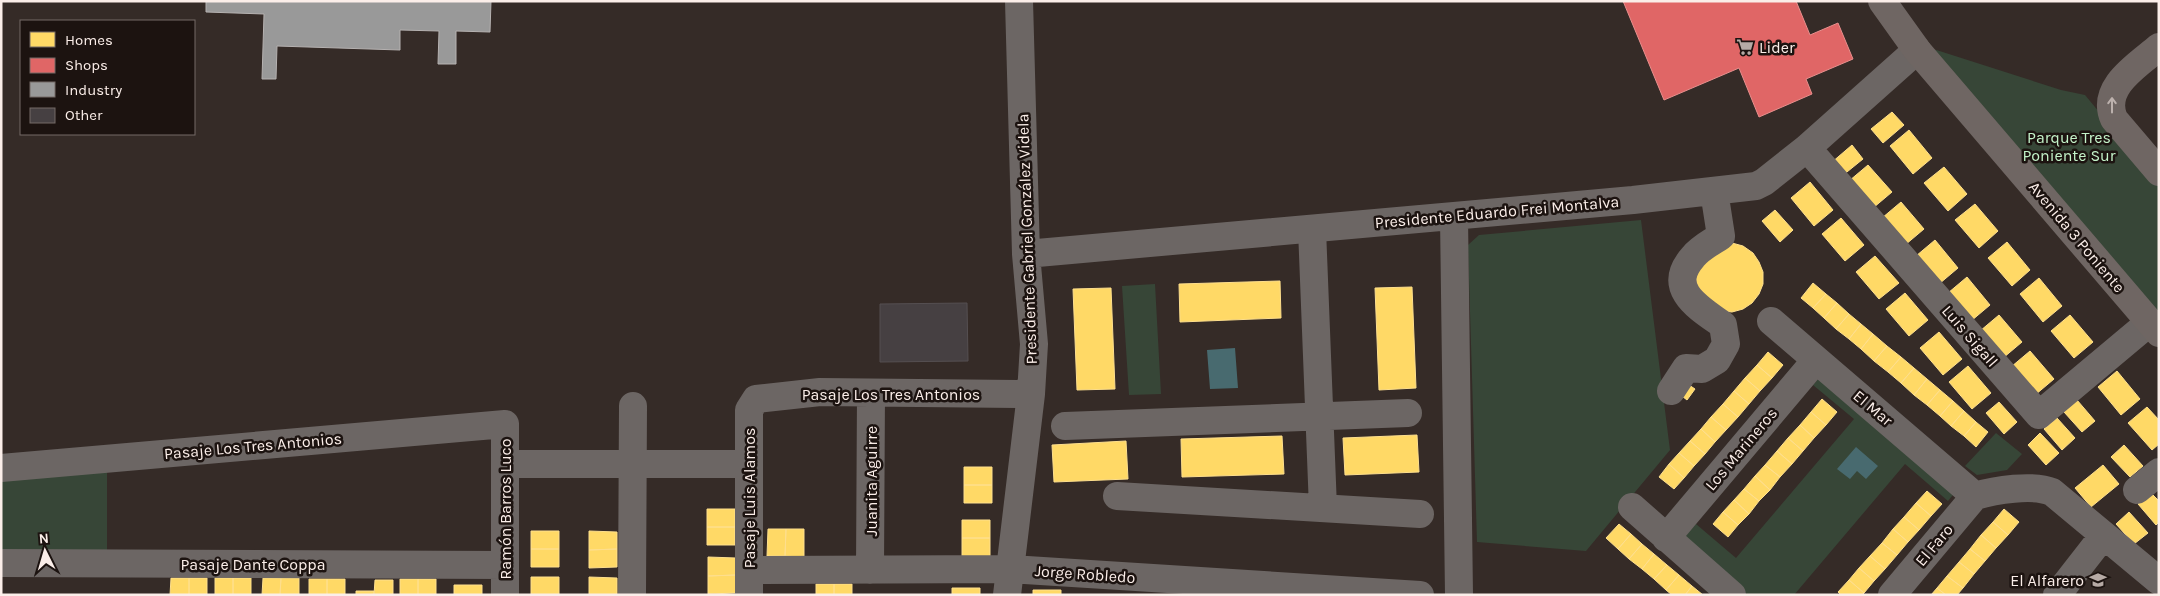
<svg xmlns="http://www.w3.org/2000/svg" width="2160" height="596" viewBox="0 0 2160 596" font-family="Karla,sans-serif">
	<rect width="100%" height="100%" fill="#352b27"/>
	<path fill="#374637" d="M1927,47L2061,90L2085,95L2159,184V321Z
		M1641,220L1670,450L1586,551L1477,542L1468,245L1479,235Z
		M1155,284L1161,394L1129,395L1122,286Z
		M1820,377L1956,491L1948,501L1905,464L1794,595H1748L1682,539L1696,524L1736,558L1854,419L1813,385Z
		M1996,433L2022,454L2007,470L1977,475L1965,466Z
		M107,465V553L1,555V474Z"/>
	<path fill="#486a6f" d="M1235,348L1238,388L1210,389L1207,350Z
		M1856,447L1878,466L1866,479L1857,471L1850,479L1837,469Z"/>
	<path fill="#ffd966" stroke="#fedf8d" d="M1892,112L1904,125L1883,143L1871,129Z
		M1909,130L1932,158L1913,174L1890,146Z
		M1852,145L1863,159L1842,176L1831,163Z
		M1868,165L1892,192L1873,208L1849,181Z
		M1944,167L1967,194L1948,211L1924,183Z
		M1810,182L1833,210L1814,226L1791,198Z
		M1901,202L1924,229L1905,245L1882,218Z
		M1975,204L1998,231L1979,248L1955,220Z
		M1775,210L1793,230L1780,242L1762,221Z
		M1841,218L1864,245L1845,261L1822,234Z
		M1935,240L1958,268L1939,284L1916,256Z
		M2007,242L2030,270L2012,286L1988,258Z
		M1732,243L1743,246L1753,253L1759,262L1763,272V284L1759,294L1752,303L1743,309L1732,312L1720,311L1696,289V266L1721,244Z
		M1875,256L1899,283L1879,299L1856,272Z
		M1967,277L1990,305L1971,321L1948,293Z
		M2039,278L2062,306L2043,322L2020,294Z
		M1280,281L1281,318L1180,322L1179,284Z
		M1813,283L1826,294L1813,308L1801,298Z
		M1412,287L1416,388L1379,390L1375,288Z
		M1111,288L1115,389L1077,390L1073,289Z
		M1905,293L1928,320L1909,336L1886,309Z
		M1826,294L1837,303L1824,318L1813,308Z
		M1837,303L1849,314L1836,329L1824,318Z
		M1849,314L1861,324L1849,339L1836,329Z
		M1999,315L2022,342L2003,358L1980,331Z
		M2070,315L2093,342L2074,358L2051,331Z
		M1861,324L1873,334L1861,349L1849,339Z
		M1939,332L1962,359L1943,375L1920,348Z
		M1873,334L1887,346L1874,361L1861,349Z
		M1887,346L1901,357L1888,372L1874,361Z
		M2030,351L2054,379L2035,395L2011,367Z
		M1768,352L1783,365L1772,378L1757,365Z
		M1901,357L1914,368L1901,383L1888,372Z
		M1757,365L1772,378L1760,391L1745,378Z
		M1968,366L1991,393L1972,409L1949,382Z
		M1914,368L1927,379L1914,395L1901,383Z
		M2117,371L2140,399L2121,415L2098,387Z
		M1745,378L1760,391L1749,404L1734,391Z
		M1927,379L1940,390L1927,405L1914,395Z
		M1686,383L1695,389L1687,400L1678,393Z
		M1940,390L1953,401L1940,416L1927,405Z
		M1734,391L1749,404L1738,417L1723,404Z
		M1822,399L1837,412L1826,425L1811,412Z
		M2077,400L2095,421L2082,432L2064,412Z
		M1953,401L1964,411L1951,426L1940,416Z
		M1999,402L2017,422L2004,434L1986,413Z
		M1723,404L1738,417L1726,430L1711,417Z
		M2147,407L2159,420V444L2152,450L2128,423Z
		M1964,411L1976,422L1964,436L1951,426Z
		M1811,412L1826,425L1814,438L1800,425Z
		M1711,417L1726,430L1715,442L1701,429Z
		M2057,418L2075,438L2062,450L2044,429Z
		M1976,422L1988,432L1976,447L1964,436Z
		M1800,425L1814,438L1803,451L1788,438Z
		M1701,429L1715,442L1705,454L1690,441Z
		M2040,433L2059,453L2046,465L2028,445Z
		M1417,435L1419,472L1345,475L1343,438Z
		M1282,436L1284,474L1182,477L1181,439Z
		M1788,438L1803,451L1792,464L1777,451Z
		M1126,441L1128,479L1054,482L1052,445Z
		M1690,441L1705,454L1694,466L1679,453Z
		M2124,445L2143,466L2130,477L2111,457Z
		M1777,451L1792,464L1780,477L1765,465Z
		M1679,453L1694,466L1684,478L1669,464Z
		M1669,464L1684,478L1674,489L1659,477Z
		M1765,465L1780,477L1770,490L1755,476Z
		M2103,465L2119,484L2091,507L2075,488Z
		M964,467H992V485H964Z
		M1755,476L1770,490L1759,501L1744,489Z
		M964,485H992V503H964Z
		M1744,489L1759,501L1749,514L1734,500Z
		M1927,491L1942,504L1931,516L1916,503Z
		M2151,493L2159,501V522L2156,525L2138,504Z
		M1734,500L1749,514L1738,525L1723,512Z
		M1916,503L1931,516L1919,530L1904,517Z
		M707,509H735V527H707Z
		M2004,509L2019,522L2008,535L1993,522Z
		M1723,512L1738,525L1728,537L1713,524Z
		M2129,512L2148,533L2134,544L2116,524Z
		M1904,517L1919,530L1908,542L1893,529Z
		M962,520H990V538H962Z
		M1993,522L2008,535L1996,548L1981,535Z
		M1619,524L1631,534L1618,549L1606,538Z
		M707,527H735V545H707Z
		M768,529H786L785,556H767Z
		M786,529H804V557L785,556Z
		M1893,529L1908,542L1897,555L1882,543Z
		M531,531H559V549H531Z
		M589,531L617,532V549L589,550Z
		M1631,534L1642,544L1629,559L1618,549Z
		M1981,535L1996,548L1985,561L1970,549Z
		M962,538H990V557L962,556Z
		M1882,543L1897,555L1885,569L1870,556Z
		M1642,544L1654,554L1642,569L1629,559Z
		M531,549H559V567H531Z
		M617,549V567L589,568V550Z
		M1970,549L1985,561L1974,574L1959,562Z
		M1654,554L1667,565L1654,579L1642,569Z
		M1870,556L1885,569L1874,581L1859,568Z
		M708,557L736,558V575L708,576Z
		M1959,562L1974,574L1963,588L1947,576Z
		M1667,565L1679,575L1666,590L1654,579Z
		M1859,568L1874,581L1864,593L1849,580Z
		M736,575V593L708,594V576Z
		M1679,575L1692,586L1685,595H1672L1666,590Z
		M1947,576L1963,588L1957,595H1946L1937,588Z
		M531,577H559V595H531Z
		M589,577L617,578V595H589Z
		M171,578H189V595H170Z
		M189,578H207V595H189Z
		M215,578H233V595H215Z
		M233,578H251V595H233Z
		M263,578H281L280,595H262Z
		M281,578H299V595H280Z
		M309,579H327V595H309Z
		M327,579H345V595H327Z
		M400,579H418V595H400Z
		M418,579H436V595H418Z
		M375,580H393V595H374Z
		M1849,580L1864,593L1862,595H1841L1838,592Z
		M816,584H834V595H816Z
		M834,584H852V595H834Z
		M454,585H482V595H454Z
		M1692,586L1703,595H1685Z
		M952,588H980V595H952Z
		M1937,588L1946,595H1931Z
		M1033,590H1061V595H1033Z
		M356,591H374V595H356Z"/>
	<path fill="#e06666" stroke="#e88f8d" d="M1623,1H1796L1810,35L1838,23L1853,59L1806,79L1812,94L1759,117L1739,68L1664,100Z"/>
	<path fill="#999" stroke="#b6b2b1" d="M206,1H491L490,32L456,31V64H438L439,31L400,30V50L277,46L276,79H262L264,14L206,12Z"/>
	<path fill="#464042" stroke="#554f51" d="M967,303L968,361L880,362V304Z"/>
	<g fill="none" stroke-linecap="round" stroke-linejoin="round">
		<path stroke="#6c6664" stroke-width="28" d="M1807,148L2039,415L2150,322
			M1454,217L1459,595
			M1312,229L1323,508
			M1026,254L1633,200L1756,186L1764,182L1807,148L1917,50
			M1771,321L1975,496
			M1671,391L1686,368L1702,369L1717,360L1726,344L1723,325C1699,308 1665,289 1693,257C1700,248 1712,242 1721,236L1714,191
			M1065,426L1408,413
			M505,464H749
			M1,468L505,424V595
			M2137,490L2159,472
			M1117,496L1420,514
			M1975,496C1995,490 2033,484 2052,492L2159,581
			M1632,507L1732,595
			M1666,538L1816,360
			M1,563L505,565
			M749,570L1010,569L1420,595
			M870,570L871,393
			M632,595L633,406
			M749,595V410L756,399L820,392L1031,394
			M1007,595L1031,394L1034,344L1026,254L1019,1
			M1892,595L1975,496
			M2057,595L2103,536"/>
		<path stroke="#6f6663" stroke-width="28" d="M1882,1L1917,50L2159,333
			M2159,47C2138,65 2100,87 2114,119L2159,172"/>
	</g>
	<defs><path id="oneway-shaft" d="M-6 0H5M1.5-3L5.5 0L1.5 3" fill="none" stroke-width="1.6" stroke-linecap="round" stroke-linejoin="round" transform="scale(1.25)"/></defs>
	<use stroke="#bcb1ad" href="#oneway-shaft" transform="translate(2112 105) rotate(-90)"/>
	<defs>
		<g id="supermarket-bare" transform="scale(1.35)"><path d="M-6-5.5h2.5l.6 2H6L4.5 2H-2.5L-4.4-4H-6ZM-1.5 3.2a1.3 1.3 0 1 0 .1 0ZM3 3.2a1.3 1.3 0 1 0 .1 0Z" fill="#b6aaa5" stroke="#1c1310" stroke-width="2.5" paint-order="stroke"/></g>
		<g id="school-bare" transform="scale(1.35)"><path d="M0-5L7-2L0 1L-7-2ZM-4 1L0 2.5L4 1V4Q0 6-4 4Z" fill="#b6aaa5" stroke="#1c1310" stroke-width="2.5" paint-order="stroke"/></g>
	</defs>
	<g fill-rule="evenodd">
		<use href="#supermarket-bare" x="1745" y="47"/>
		<use href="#school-bare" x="2098" y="580"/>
	</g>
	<g text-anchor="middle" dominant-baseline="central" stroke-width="5" stroke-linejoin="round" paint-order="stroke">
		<g font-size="16" fill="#fbeee9" stroke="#1c1310" text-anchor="start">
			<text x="1759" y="47">Lider</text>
			<text x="2084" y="580" text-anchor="end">El Alfarero</text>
		</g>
		<g font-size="16" fill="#c4f3c9" stroke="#1c1310">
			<text x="2069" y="137">Parque Tres<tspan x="2069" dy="18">Poniente Sur</tspan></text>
		</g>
		<g font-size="16" fill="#fbeee9" stroke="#1c1310">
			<text transform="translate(1497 212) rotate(-5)">Presidente Eduardo Frei Montalva</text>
			<text transform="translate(2077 237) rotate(50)">Avenida 3 Poniente</text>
			<text transform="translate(1027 239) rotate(-92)">Presidente Gabriel González Videla</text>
			<text transform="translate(1970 336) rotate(49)">Luis Sigall</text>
			<text x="891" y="394">Pasaje Los Tres Antonios</text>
			<text transform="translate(1873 408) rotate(40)">El Mar</text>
			<text transform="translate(253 446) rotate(-5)">Pasaje Los Tres Antonios</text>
			<text transform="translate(1741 449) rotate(-50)">Los Marineros</text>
			<text transform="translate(871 481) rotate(-90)">Juanita Aguirre</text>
			<text transform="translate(749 498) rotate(-90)">Pasaje Luis Alamos</text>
			<text transform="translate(505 509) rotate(-90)">Ramón Barros Luco</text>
			<text transform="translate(1934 545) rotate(-50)">El Faro</text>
			<text x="253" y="564">Pasaje Dante Coppa</text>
			<text transform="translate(1085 574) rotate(4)">Jorge Robledo</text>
		</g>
	</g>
	<rect width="2160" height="596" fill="none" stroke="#fbeee9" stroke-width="5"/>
	<rect x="20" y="20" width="175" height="115" fill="#1c1310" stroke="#756b67"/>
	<rect x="30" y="32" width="25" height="15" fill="#ffd966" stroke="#756b67"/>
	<text x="65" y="45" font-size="15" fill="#fbeee9">Homes</text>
	<rect x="30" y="58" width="25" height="15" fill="#e06666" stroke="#756b67"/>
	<text x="65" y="70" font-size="15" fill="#fbeee9">Shops</text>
	<rect x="30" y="82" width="25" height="15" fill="#999999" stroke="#756b67"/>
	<text x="65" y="95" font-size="15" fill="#fbeee9">Industry</text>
	<rect x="30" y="108" width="25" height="15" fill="#464042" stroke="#756b67"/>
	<text x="65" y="120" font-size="15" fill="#fbeee9">Other</text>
	<g transform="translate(45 551) rotate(355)" stroke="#1c1310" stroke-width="4" paint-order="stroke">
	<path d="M0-4L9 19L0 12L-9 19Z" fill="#fbeee9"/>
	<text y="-8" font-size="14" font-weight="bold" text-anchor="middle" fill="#fbeee9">N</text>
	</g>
</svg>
